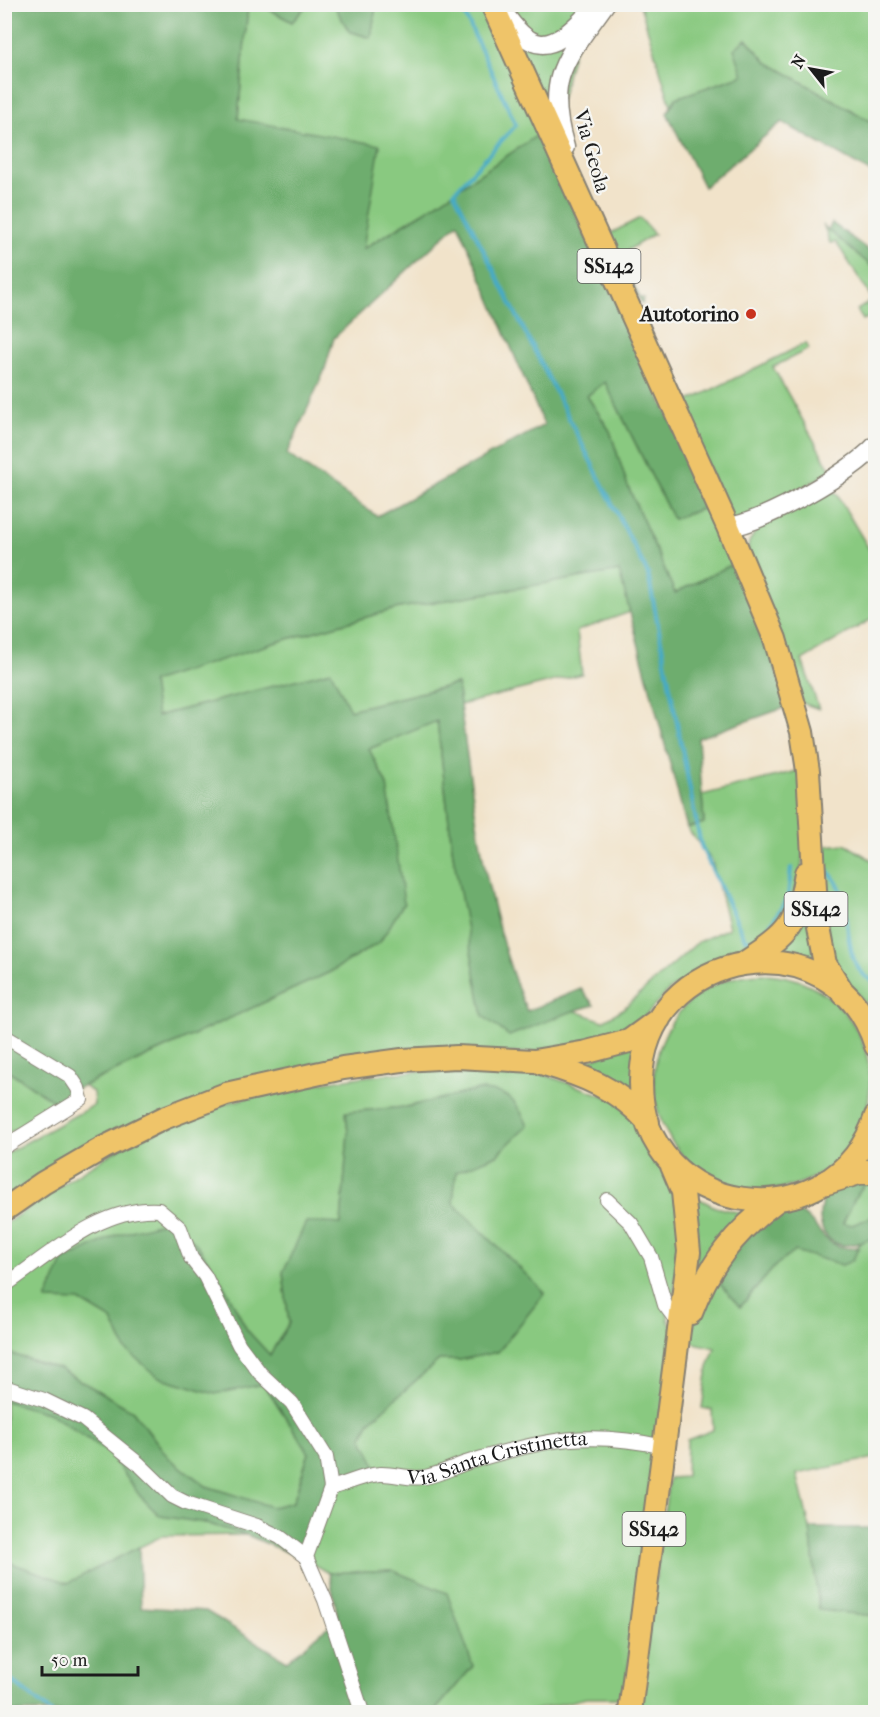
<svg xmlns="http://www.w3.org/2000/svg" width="880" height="1717" viewBox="0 0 880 1717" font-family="'IM FELL French Canon',serif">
	<rect width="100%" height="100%" fill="#f6f6f2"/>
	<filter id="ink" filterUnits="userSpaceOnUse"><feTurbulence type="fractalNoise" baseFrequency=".0167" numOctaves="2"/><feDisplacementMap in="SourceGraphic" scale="12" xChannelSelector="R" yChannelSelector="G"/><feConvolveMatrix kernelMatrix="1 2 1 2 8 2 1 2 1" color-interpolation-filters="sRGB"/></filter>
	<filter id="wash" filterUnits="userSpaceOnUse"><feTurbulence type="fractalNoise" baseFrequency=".008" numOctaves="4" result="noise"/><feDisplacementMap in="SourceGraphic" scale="24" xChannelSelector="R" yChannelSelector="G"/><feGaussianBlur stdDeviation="1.35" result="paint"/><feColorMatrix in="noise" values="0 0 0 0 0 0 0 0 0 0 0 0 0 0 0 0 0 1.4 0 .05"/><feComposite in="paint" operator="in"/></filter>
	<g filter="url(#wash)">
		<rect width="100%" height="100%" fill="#f1e3ca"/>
		<path fill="#89c980" stroke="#52724e" stroke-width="1.5" d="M248,5H261L292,22L307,5H334L349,31L371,38L376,5H483L539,134L424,212L362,249L238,119Z
			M507,5L588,4V5L577,19L550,37L524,31Z
			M640,5H875V124L767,62L746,39L743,75L676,98L671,106Z
			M578,33L554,127L511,35L525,43Z
			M640,218L654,234L620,255L640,298L644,299L642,304L607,235Z
			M824,226L875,269V315L863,320L857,310L873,300L836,242L830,243Z
			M806,343L809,349L773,367L831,471L748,520L730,519L671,381L677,377L687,402Z
			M605,382L673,519L710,506L735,563L675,593L627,484L610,431L587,396Z
			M828,490L836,493L875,559V617L802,660L819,709L802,703L747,555L749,542L757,529Z
			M620,571L630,612L577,631L582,674L460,705L457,684L349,710L330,672L156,716L152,681L277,642L399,608Z
			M437,720L453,855L509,1036L573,1010L603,1021L623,1009L698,942L729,928L712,861L687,828L704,823L702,795L801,770L805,835L801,871L793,903L768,942L670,989L635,1027L611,1038L557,1051L316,1063L5,1197V1154L94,1105L93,1092L83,1086L330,972L380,942L387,785L369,749Z
			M845,844L875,862V995L866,1004L839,975L830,961L820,852L826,846Z
			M807,903L815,963L780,953L789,943Z
			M654 1082a108 108 0 1 1 216 0a108 108 0 1 1-216 0Z
			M640,1042L634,1097L573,1066Z
			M4,1068L56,1103L28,1124L5,1134Z
			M462,1068H525L622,1102L658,1155L682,1211L673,1304L668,1295V1320L674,1332L624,1698H586L527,1712H434L473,1666L392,1570L329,1573L305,1560L370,1421L439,1360H460L545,1294L453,1203L456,1172L497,1155L479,1090L406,1107L346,1112L348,1133L341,1224L283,1272L289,1323L269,1356L247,1330L226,1289L199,1247L172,1220L80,1301L112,1320L126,1350L264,1384L309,1453L293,1502L272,1508L206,1486L169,1458L133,1411L60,1369L5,1352L4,1225C56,1188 108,1151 167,1125C255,1086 367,1074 462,1068Z
			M875,1180V1216L852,1225L843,1223C848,1207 858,1185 875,1180Z
			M692,1195L715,1207L745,1214L700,1274L697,1272Z
			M875,1238V1257L872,1265L876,1268L875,1458L797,1474L810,1528L819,1609L875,1616V1712H638L669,1478L686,1477L687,1440L713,1430L712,1410L702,1408L708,1367L715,1348L690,1342L695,1319L713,1276L740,1307L776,1265L795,1251L842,1265L862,1241Z
			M5,1401L51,1414L109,1453L124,1472L205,1523L247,1535L162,1536L68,1583L5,1561Z"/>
		<path fill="#6ead6e" stroke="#456445" stroke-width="1.5" fill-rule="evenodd" d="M4,5H248L238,119L380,145L363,249L424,212L539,134L710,506L673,519L605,382L587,396L610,431L627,484L675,593L735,563L765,633L787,707L698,738L704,823L687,828L619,571L399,608L277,642L152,682L157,716L331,671L350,710L457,684C473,793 483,908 527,1011L581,989L594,1005L573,1011L509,1036L483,1016L453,855L437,721L369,749L387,785L404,903L380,942L330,972L78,1088L56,1103L5,1068ZM458,223L544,425L377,516L287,454L324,372L334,338Z
			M261,5H307L292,22Z
			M334,5H376L371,38L349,31Z
			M746,39L767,62L875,124V175L782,122L704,187L667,113L676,98L743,75L734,49Z
			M832,223L875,255V269L828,230Z
			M479,1090C510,1091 514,1099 528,1125L497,1155L456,1172L453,1203L545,1293L498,1352L460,1360H439L370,1421L362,1437L380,1474L331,1488L305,1560L247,1535L205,1523L160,1516L140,1496L109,1453L51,1414L5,1401V1352L60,1369L133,1411L169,1458L206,1486L272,1507L293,1502L309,1453L264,1384L215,1394L159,1377L126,1350L112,1320L80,1301L46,1300L63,1261L116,1235L172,1220L199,1247L226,1289L247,1330L270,1355L289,1323L283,1272L306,1222L341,1224L348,1133L346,1112L406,1107Z
			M867,1182L857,1194L843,1223L852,1225L875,1216V1238C866,1240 852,1247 842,1245C815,1239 816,1207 828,1190Z
			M782,1209C823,1208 811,1252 859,1248L852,1261L842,1265L795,1251L776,1265L740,1307L713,1276L727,1253Z
			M810,1528H875V1616L819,1610Z
			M139,1547L141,1607L206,1611L287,1661L338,1618L329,1573L392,1570L447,1593L473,1666L434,1712H5V1561L68,1583Z"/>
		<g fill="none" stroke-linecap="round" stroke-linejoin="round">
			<path stroke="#46abc5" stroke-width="4" d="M460,4L516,125L454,192L648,574L701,846L745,939L755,941L770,925L788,898L791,868
				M828,871C835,880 842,888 844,900C850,927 844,971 876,982
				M4,1675L51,1712"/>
		</g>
	</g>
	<g filter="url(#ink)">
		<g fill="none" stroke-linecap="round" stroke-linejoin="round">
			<g stroke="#868073" stroke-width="16">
				<g id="minor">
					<path d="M4,1036L70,1076L78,1088L81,1099L4,1147"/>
					<path d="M607,1200L631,1223L638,1235L651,1257L665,1305L680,1325"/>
					<path d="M4,1286C50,1255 100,1206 159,1210L180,1228L191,1258L205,1276L239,1345L260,1373L292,1403L326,1457L331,1488L306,1557L325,1600L362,1712"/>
					<path d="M4,1387L44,1400L83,1419L139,1464L172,1496L186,1503L257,1526L280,1537L306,1557"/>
					<path id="s1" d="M331,1488C346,1484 364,1475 380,1474C394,1473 409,1480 425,1477C441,1474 457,1465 472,1461C546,1439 589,1430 665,1447"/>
				</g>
			</g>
			<g stroke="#868073" stroke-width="21">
				<path id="tertiary" d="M502,10C531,54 550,54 585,17
					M565,147C544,77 566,59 605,4
					M728,527C763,523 852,472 876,445"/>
			</g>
			<g stroke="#868073" stroke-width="26">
				<path id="primary" d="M492,4L728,527L775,639L802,732L808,771L817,923L825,964L844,994
					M746,962C789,934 797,926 806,873
					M876,1046C836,915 643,946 641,1082C640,1218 834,1246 876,1116
					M541,1063C582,1075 619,1089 648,1122
					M4,1210L43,1183L103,1148L164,1118L226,1094L343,1068L402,1060L457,1057L534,1061L587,1052L629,1041L659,1019
					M691,1313C709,1265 735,1231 776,1201
					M630,1712L689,1252L683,1192L672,1166"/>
			</g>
			<g stroke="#868073" stroke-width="27">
				<path id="trunk" d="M827,1182L859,1172H876"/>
			</g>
			<use href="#minor" stroke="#fff" stroke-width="14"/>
			<use href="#tertiary" stroke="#fff" stroke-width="18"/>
			<use href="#primary" stroke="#efc469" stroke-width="22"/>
			<use href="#trunk" stroke="#efc469" stroke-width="24"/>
		</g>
	</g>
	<circle fill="#c8321e" stroke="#f6f6f2" stroke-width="2" cx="751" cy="314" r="6"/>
	<g text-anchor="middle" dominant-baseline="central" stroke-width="4.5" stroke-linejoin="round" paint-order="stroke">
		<g fill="#f6f6f2" stroke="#5d5d5c" stroke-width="1.5">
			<rect x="577.5" y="249" width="63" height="34" rx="4.5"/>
			<rect x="784.5" y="892" width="63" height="34" rx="4.5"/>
			<rect x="622.5" y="1512" width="63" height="34" rx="4.5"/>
		</g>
		<g font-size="20" font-weight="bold" fill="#1c1c1c">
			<text x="609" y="266">SS142</text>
			<text x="816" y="909">SS142</text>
			<text x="654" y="1529">SS142</text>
		</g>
		<g font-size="21" fill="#1c1c1c" stroke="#f6f6f2">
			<text transform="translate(592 151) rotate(74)">Via Geola</text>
			<text stroke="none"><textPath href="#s1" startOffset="171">Via Santa Cristinetta</textPath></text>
		</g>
		<g font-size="21" font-weight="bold" fill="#1c1c1c" stroke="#f6f6f2" text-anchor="end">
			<text x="739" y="314">Autotorino</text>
		</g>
	</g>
	<rect width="880" height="1717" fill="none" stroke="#f6f6f2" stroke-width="24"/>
	<g transform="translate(811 69) rotate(301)" stroke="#f6f6f2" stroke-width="4.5" paint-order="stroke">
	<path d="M0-4.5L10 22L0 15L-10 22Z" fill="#1c1c1c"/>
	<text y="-9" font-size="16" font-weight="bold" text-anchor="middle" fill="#1c1c1c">N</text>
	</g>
	<path d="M42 1666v9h96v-9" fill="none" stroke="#1c1c1c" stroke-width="3"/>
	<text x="51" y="1666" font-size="18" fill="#1c1c1c" stroke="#f6f6f2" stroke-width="4.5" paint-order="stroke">50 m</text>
</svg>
